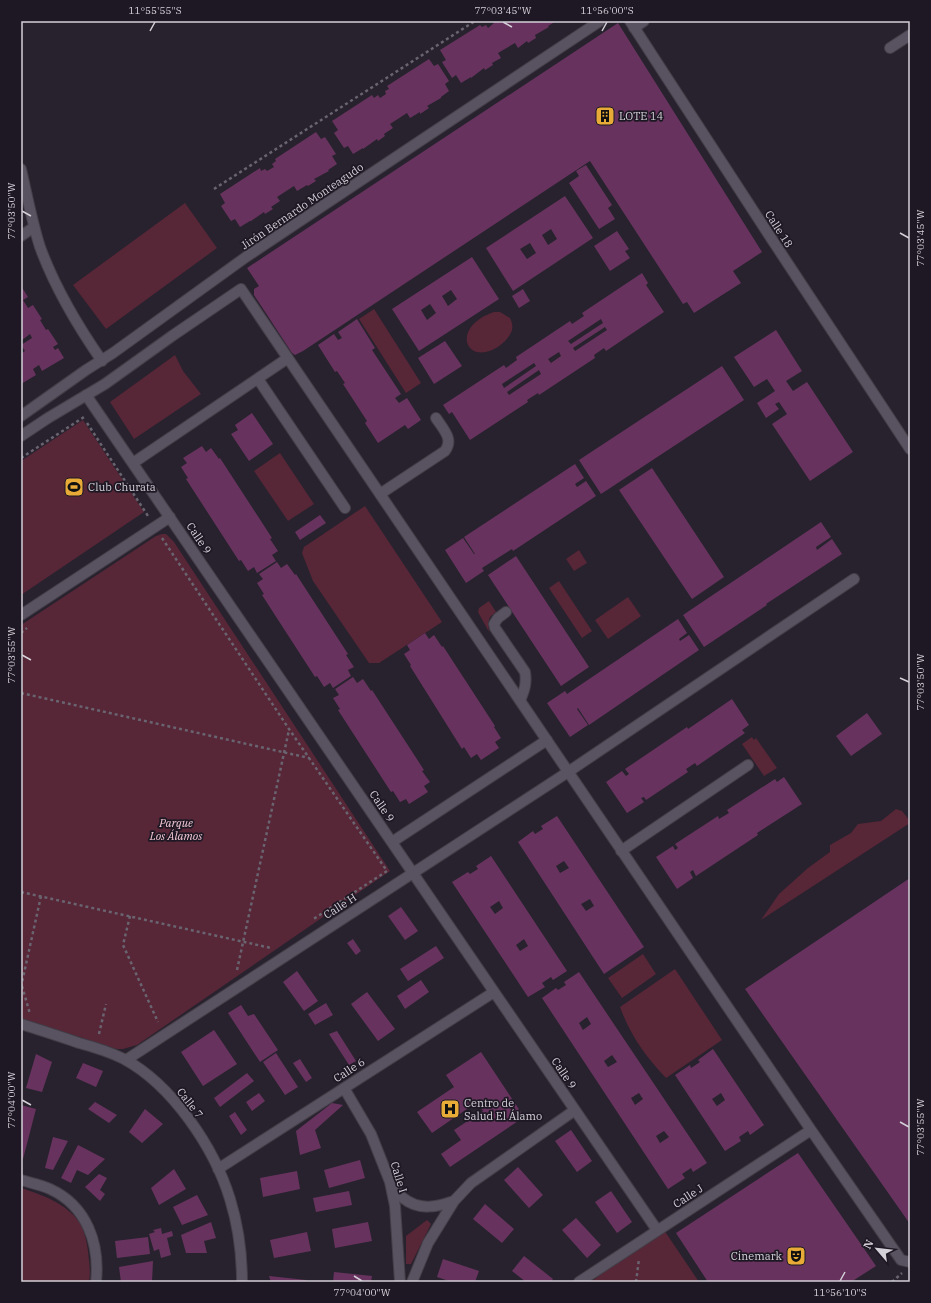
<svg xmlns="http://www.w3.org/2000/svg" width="931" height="1303" viewBox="0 0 931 1303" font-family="'IBM Plex Serif',serif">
	<rect width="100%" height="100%" fill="#28222e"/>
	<path fill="#572637" d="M185,203L217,248L106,329L73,285Z
		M374,309L421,383L406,393L359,319Z
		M494,312H500L510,318C512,322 513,326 512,330C508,343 488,357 474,351C470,349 468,346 467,342C465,326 482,316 494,312Z
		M175,355L183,371L201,394L134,439L110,402Z
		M83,420L144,512L21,595V461Z
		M280,453L314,504L288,521L254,471Z
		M365,506L442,622L379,663H369L313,581L302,553L304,547Z
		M162,534H166L174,542L390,871L137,1045L123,1049H117L21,1018V625L156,536Z
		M579,550L587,563L574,571L566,559Z
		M559,581L592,631L582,638L549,588Z
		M628,597L641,616L608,639L595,620Z
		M489,601L496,612C487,618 488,622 489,632L478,612L479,608Z
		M752,737L754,740L756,738L777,768L764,776L742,744Z
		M896,809L902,811L910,821V823L761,920L779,894L808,868L830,852V845L851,833L858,824L881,821Z
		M643,954L656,974L622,998L608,978Z
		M675,969L722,1040L666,1078C646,1057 630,1035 620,1007Z
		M21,1188C42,1195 66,1203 79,1222C84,1229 87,1243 88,1251C89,1262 91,1271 89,1282H21Z
		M427,1220L431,1224L411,1264H406V1236Z
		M664,1230L699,1282H591L617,1262Z"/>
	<path fill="#67335e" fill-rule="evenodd" d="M493,21H556L548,26L549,27L535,35L536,38L528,43L527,41L518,48L515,43L498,53L501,58L492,63L493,65L485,70L484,68L471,78V77L461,83L456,75L452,78L442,62L446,60L440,50L480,25L482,27L486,25L488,28L494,23Z
		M618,23L762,252L733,271L741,283L694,313L687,302L683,304L590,161L303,351L295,355L292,353L254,295V289L259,286L247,268Z
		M429,59L434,66L438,64L449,81L445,84L449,91L441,97V98L427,106L429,108L420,114V112L410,118L407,113L390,124L393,128L384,134L385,136L378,141L377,139L363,149V148L353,154L348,146L344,148L334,133L338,130L332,121L372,95L374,98L378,95L380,98L386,94L385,91L389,89L387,86Z
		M316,132L321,139L325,137L336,154L332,156L337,164L328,170L329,171L314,179L316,181L308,186L307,185L297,191L294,186L277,197L280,201L271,207L273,209L265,214L264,212L251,221H250L240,227L235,219L231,221L221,206L225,203L220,194L260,168L261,171L265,169L267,171L274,167L272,164L276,161L275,159Z
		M586,165L612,205L608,208L615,219L599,229L569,183L579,176L576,171Z
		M565,196L593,238L513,291L486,248ZM551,229L557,239L548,245L542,235ZM530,243L536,253L527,259L520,249Z
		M617,231L629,249L625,251L630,258L610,271L594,246Z
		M472,257L499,299L419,351L392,309ZM451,290L457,299L448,306L442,296ZM430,304L436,313L427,320L421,310Z
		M642,273L648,283L646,285L664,312L606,351L604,348L594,355L595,358L539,395L538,393L527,400L528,402L470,440L452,412L449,414L443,405L504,365L506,368L517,360L516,357L570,321L572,324L584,316L582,313ZM601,319L603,323L571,344L568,341ZM605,327L607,330L575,351L573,348ZM559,352L561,356L551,363L548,359ZM534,363L536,366L504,388L502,384ZM539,370L541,374L509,395L507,392Z
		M21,286L28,297L23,300L28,308L33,305L42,319L40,320L46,330L48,329L58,344L53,347L55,350L58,348L64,358L42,371L39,365L33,369L36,375L21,384V351L22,353L25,351L21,345L32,338L30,334L22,340L21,338Z
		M523,289L530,301L519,308L512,296Z
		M357,319L375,348L372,350L401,394L395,398L399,403L407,398L421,420L408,429L405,425L378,443L365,423L367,421L343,384L345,383L337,371L335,372L318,345L334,334L338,340L342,338L338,332Z
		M776,330L802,371L786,381L793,391L807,382L853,452L810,481L772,424L787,414L779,402L775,404L779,409L766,418L757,403L775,391L767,379L754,387L734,357Z
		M445,341L462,366L434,384L418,358Z
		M722,366L744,400L601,494L579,460Z
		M252,413L273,444L249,461L231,434L238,430L235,425Z
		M202,446L206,452L211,448L219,459L220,458L272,538L270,539L278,551L272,555L276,561L257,573L254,567L248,571L241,560L239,561L186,479L188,478L181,467L187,463L183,458Z
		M575,464L584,478L575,484L577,487L586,481L596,496L513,551L512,549L482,568L484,571L466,583L445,550L463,538L474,554H475L464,537Z
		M652,468L724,577L692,599L619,490Z
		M320,515L326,523L300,540L295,532Z
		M821,522L831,537L816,547L817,550L832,539L842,554L766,604L767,605L704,647L683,615Z
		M516,556L589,667L561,686L488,575Z
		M277,562L281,568L287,564L295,575L296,574L348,654L346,655L354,667L348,670L351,676L333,688L330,683L324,687L317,676L315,677L262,595L264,594L257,583L263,579L259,574Z
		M678,619L687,633L679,639L680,641L689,635L699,650L589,725L578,708L577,709L588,725L570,737L547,703L565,691L567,694Z
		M425,633L429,639L434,635L442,647L443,646L495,726L494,727L501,738L495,742L499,748L481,760L477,754L471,758L464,747L462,749L410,666L411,665L404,654L410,650L407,645Z
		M353,677L357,683L363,679L371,691L372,690L424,770L422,771L430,782L424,786L428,792L409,804L406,799L400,802L393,791L391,792L338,710L340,709L333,698L339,695L335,689Z
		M732,699L749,725L742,730L745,733L697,766L695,763L686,769L688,772L646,800L644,797L641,798L644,802L627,813L606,782L622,771L626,776L629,774L625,769L687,727L688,729Z
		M867,713L882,734L851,756L836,736Z
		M784,777L802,804L757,833L758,835L696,876L693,870L690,872L693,878L677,889L656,857L673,846L675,850L678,848L675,844L718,816L719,819L729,813L727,810L775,779L777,782Z
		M557,816L644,947L604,974L518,842L533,831L535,834L543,829L541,826ZM564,861L569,868L560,873L556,866ZM590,899L594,906L586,911L581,904Z
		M491,856L567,971L553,980L551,977L542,983L545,987L528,997L452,882L468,872L470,874L478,869L476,866ZM499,901L503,908L495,914L490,907ZM524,939L528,946L520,951L516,945Z
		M910,878V1224L745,989Z
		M401,907L418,931L405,940L388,916Z
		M353,939L361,951L356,955L347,943Z
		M436,946L444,958L408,981L400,969Z
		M297,971L318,1001L304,1011L283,982Z
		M579,972L707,1163L693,1172L691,1168L682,1174L685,1178L668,1189L542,998L556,988L558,990L566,985L564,982ZM587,1017L591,1024L583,1030L579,1023ZM612,1055L617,1062L608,1067L604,1061ZM639,1093L643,1099L635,1105L631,1098ZM664,1131L669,1137L660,1143L656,1136Z
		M421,980L429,992L405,1009L397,996Z
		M367,992L395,1029L378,1041L351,1004Z
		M326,1003L333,1015L315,1025L308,1014Z
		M241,1005L248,1016L254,1014L278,1050L260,1062L228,1013Z
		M214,1030L237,1064L203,1086L181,1052Z
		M337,1031L356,1061L349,1065L329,1034Z
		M713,1049L764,1125L750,1135L748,1131L739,1137L741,1141L725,1151L675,1075L690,1065L691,1068L700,1062L698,1060ZM721,1093L725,1100L717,1106L712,1099Z
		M481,1052L524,1117L450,1167L441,1154L461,1140L454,1130L483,1111L477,1102L432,1133L417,1112L454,1087L446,1075Z
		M276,1053L298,1087L285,1095L263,1062Z
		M36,1054L52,1062L42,1092L26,1088Z
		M300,1059L312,1078L306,1082L293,1063Z
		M83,1063L103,1071L96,1087L76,1078Z
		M247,1073L254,1081L220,1107L214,1098Z
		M259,1093L265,1101L252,1111L246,1102Z
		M95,1102L117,1115L109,1123L88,1109Z
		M332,1103L343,1105L315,1130L321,1148L300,1155L296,1131Z
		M21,1105L36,1109L23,1159L21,1158Z
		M145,1109L163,1124L142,1143L129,1132Z
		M235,1112L247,1130L241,1135L229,1116Z
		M571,1130L592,1161L577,1172L555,1141Z
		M53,1137L68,1141L53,1170L45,1168Z
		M78,1145L105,1159L88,1175L77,1170L71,1183L61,1178Z
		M798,1153L876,1266L851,1282H708L676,1233Z
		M360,1160L365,1178L329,1188L324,1170Z
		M518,1167L543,1195L529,1208L504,1180Z
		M174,1169L186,1189L159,1205L151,1188Z
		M297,1171L300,1189L263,1197L260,1178Z
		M99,1174L107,1178L100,1190L105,1194L100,1201L85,1187Z
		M349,1191L352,1205L316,1212L313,1198Z
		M611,1191L632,1222L617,1233L595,1202Z
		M197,1195L208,1215L182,1225L173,1207Z
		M485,1204L514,1229L502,1243L473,1219Z
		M576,1218L601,1245L587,1258L562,1230Z
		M211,1222L216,1238L204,1241L207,1253H186L181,1235Z
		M368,1222L372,1241L335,1248L332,1229Z
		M161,1228L162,1234L172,1231L173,1236L167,1238L171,1255L161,1258L159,1249L154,1251L149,1234L155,1232L153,1230Z
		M307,1232L311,1251L274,1258L270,1240Z
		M148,1237L150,1254L117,1258L115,1241Z
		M524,1256L553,1279L551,1282H526L512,1271Z
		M443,1259L479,1271L475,1282H452L437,1277Z
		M153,1261L152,1282H121L119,1267Z
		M334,1272L372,1276L371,1282H333Z
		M269,1276L306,1280V1282H271Z"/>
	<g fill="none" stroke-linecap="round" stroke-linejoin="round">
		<g stroke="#443e48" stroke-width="12">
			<path id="minor" d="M630,21L769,235L910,449
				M634,28L644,21
				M890,48L910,35
				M21,169C27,195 32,222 40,247C55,288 77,325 102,361
				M21,236L34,227
				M258,379L345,508
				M86,395L657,1230
				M21,416L86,370L113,353L246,257L600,21
				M21,436L48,418L105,384L172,336L241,289L811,1130L901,1260L910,1262
				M133,463L288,358
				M380,494L445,451C454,439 443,429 436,418
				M506,612L498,618L494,624L495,628L525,672C527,684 524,691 520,701
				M21,615L170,517
				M392,842L547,740
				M621,851L748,765
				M21,1024C40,1030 59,1036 79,1043C94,1047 110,1052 124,1059C172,1085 214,1147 230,1199C238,1225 242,1254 242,1282
				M126,1060L568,772L854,579
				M344,1088L371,1134L390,1182L395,1206L400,1282
				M218,1169L494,992
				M21,1180C31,1183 41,1185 50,1189C87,1206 100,1244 96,1282
				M391,1183C395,1188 399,1194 403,1198C419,1211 437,1207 454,1201
				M412,1282L428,1243L454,1201L471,1183L575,1110
				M579,1282L811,1130"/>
		</g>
		<path stroke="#69646f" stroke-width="2.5" stroke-dasharray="3 3" stroke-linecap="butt" d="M214,189L475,21
			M87,423L148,516
			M21,458L84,417
			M162,538L289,729L387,871L312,920
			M21,633L27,628
			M21,693L309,758
			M21,892L271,948
			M130,916L123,945L158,1022
			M237,970L289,730
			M22,986L30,1014
			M21,987L41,896
			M99,1034L106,1004
			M636,1282L639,1259
			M892,1282L902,1273"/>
		<use href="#minor" stroke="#595260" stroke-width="10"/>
	</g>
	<path fill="none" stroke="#d4d0d8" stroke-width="1.5" d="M503,22L512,27M150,31L155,22M602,31L607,22M22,211L31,216M900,233L909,238M22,655L31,660M900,678L909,682M22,1100L31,1105M900,1122L909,1127M354,1276L362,1281M840,1281L845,1272"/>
	<defs>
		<g id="building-square" transform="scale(1)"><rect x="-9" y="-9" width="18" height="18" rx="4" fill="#e8ab37" stroke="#1e1824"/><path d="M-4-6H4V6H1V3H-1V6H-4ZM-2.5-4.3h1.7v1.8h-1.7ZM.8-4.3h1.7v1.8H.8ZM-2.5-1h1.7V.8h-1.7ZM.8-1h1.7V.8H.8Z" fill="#111"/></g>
		<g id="stadium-square" transform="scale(1)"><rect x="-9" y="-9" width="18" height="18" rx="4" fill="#e8ab37" stroke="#1e1824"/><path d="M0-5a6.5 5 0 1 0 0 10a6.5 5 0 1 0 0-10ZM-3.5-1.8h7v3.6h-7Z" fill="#111"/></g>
		<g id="hospital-square" transform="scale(1)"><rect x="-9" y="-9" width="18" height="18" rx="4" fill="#e8ab37" stroke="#1e1824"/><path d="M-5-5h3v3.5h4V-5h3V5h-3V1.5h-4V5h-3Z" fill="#111"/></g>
		<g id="theatre-square" transform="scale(1)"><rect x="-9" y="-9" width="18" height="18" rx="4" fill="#e8ab37" stroke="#1e1824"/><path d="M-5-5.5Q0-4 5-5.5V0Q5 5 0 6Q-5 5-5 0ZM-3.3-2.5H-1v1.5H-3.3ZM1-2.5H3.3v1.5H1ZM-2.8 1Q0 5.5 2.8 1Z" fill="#111"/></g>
	</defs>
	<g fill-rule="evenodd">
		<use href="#building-square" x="605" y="116"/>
		<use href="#stadium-square" x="74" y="487"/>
		<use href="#hospital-square" x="450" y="1109"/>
		<use href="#theatre-square" x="796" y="1256"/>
	</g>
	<g text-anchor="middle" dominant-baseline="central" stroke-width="3.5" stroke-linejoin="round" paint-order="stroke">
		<g font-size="11" fill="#d4d0d8" stroke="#1e1824" text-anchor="start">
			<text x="619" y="116">LOTE 14</text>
			<text x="88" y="487">Club Churata</text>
			<text x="464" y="1103">Centro de<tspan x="464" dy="13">Salud El Álamo</tspan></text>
			<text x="782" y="1256" text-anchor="end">Cinemark</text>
		</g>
		<g font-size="11" fill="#d4d0d8" stroke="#1e1824">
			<text transform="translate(302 206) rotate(-34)">Jirón Bernardo Monteagudo</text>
			<text transform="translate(779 229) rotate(57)">Calle 18</text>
			<text transform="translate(199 538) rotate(56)">Calle 9</text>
			<text transform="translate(382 806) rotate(56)">Calle 9</text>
			<text transform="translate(340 906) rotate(-33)">Calle H</text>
			<text transform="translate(349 1070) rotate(-33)">Calle 6</text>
			<text transform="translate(564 1073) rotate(56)">Calle 9</text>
			<text transform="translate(190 1103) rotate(52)">Calle 7</text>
			<text transform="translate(399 1177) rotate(73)">Calle I</text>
			<text transform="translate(688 1196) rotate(-33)">Calle J</text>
		</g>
		<g font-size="11" font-style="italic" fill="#f5cbd6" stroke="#1e1824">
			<text x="176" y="823">Parque<tspan x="176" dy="13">Los Álamos</tspan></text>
		</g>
	</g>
	<rect width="931" height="1303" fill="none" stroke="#1e1824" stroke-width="44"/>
	<g transform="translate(877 1249) rotate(298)" stroke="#1e1824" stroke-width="3" paint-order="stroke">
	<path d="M0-3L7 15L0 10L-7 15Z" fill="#d4d0d8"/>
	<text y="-6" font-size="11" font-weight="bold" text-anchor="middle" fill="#d4d0d8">N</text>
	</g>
	<rect x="22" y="22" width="887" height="1259" fill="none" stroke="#d4d0d8" stroke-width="1.5"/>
	<g font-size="10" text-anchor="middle" fill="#d4d0d8">
		<text x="155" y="14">11°55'55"S</text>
		<text x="503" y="14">77°03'45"W</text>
		<text x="607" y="14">11°56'00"S</text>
		<text transform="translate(11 211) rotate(-90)" y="4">77°03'50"W</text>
		<text transform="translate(920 238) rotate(-90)" y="4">77°03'45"W</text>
		<text transform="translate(11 655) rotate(-90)" y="4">77°03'55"W</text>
		<text transform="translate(920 682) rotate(-90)" y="4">77°03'50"W</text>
		<text transform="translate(11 1100) rotate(-90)" y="4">77°04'00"W</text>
		<text transform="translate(920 1127) rotate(-90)" y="4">77°03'55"W</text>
		<text x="362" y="1296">77°04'00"W</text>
		<text x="840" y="1296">11°56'10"S</text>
	</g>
</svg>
